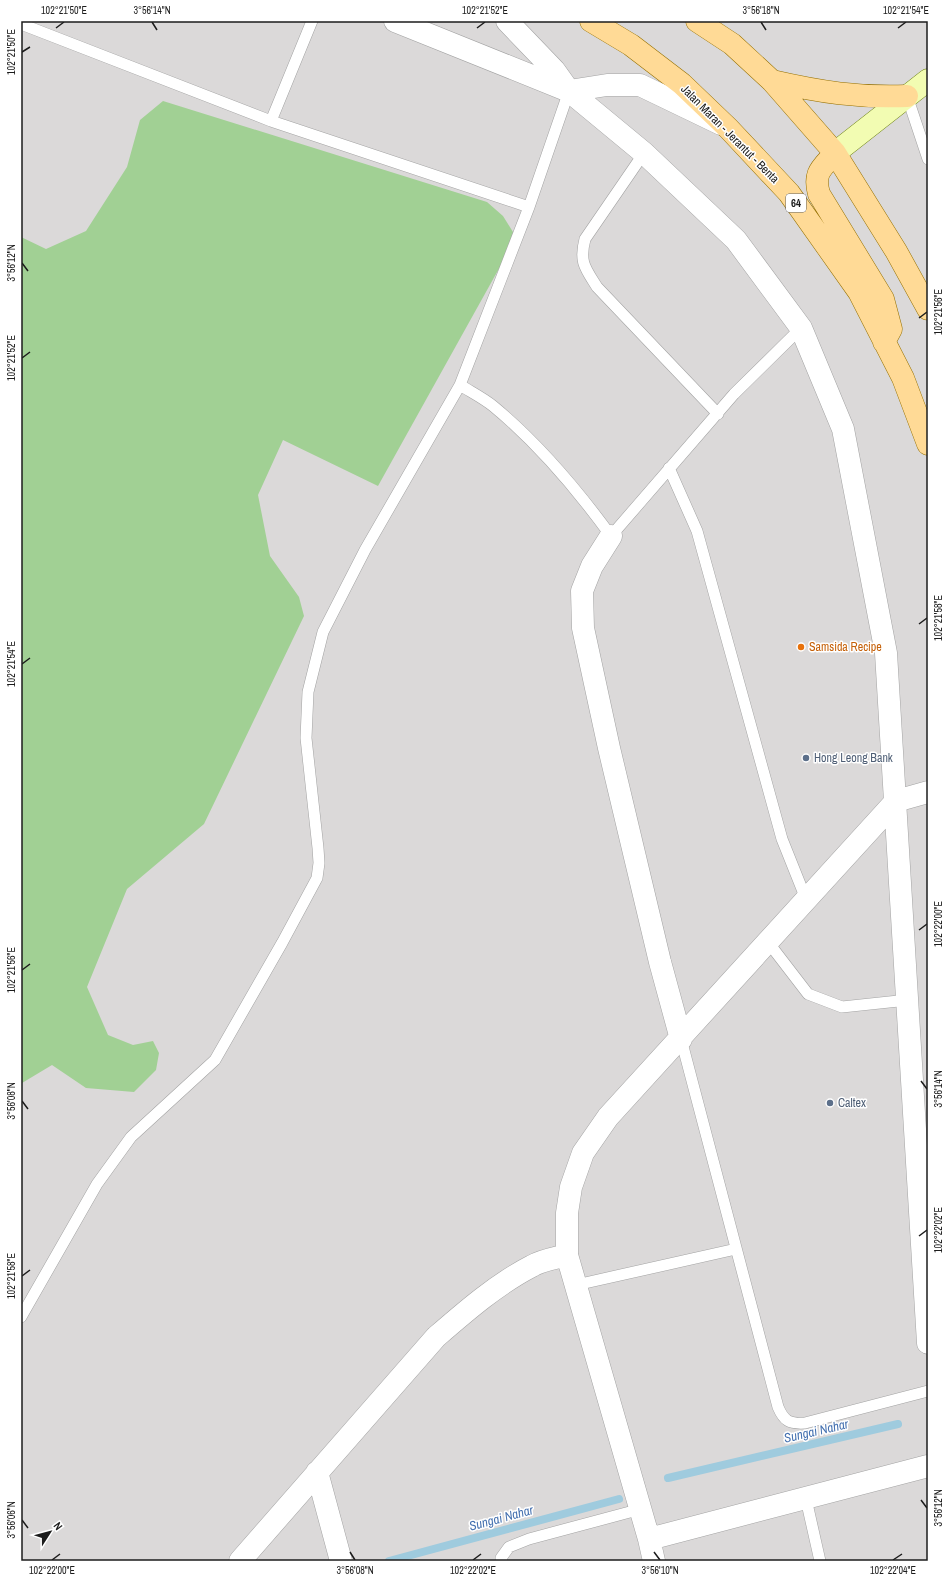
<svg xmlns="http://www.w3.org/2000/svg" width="949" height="1582" viewBox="0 0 949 1582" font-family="'Archivo Narrow',sans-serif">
	<rect width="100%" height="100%" fill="#eeebe1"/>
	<path fill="#dbd9d9" d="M21,21H928V1561H21Z"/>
	<path fill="#a1d094" d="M163,101L487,202L503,216L513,232L511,247L378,486L283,440L258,495L270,556L299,597L304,616L204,824L127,889L87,987L108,1035L133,1045L153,1041L159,1053L156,1070L134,1092L86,1088L52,1065L22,1083L21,1085V237L46,249L86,231L127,167L140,120Z"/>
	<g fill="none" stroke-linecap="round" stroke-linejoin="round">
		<path stroke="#9fcbde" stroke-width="8" d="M668,1478L898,1424
			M389,1561L619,1499"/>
		<g stroke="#a3a3a3" stroke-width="12">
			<path id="lane" d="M21,24L271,121L529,207
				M907,96L928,159
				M271,121L312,21
				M644,153L585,239C579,262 585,268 597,287L718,414
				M460,385C471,392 483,398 493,406C539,444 576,488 611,536L734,394L801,328
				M669,468L697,531L782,839L806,899
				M768,942L808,994L842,1007L908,1000
				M681,1039L778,1407C784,1421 789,1424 805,1423L928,1391
				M576,1285L736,1249
				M21,1317L97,1184L131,1137L215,1060L282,943L317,878L319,863L318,848L306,738L308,692L323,632L365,550L460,385L529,207L569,91
				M806,1499L820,1561
				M502,1561L501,1558L509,1547L529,1539L641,1509"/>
		</g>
		<g stroke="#a3a3a3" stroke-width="23">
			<path id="street" d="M395,21L569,91L607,85H640L721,124
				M507,21L554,70L569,91L644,153L736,240L801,328L843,429L886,653L928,1343
				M611,536L592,566L582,591L583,628L609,748L660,962L681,1039
				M317,1472L341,1561
				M649,1539L928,1466
				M240,1561L436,1337C466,1311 497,1284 532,1266C542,1260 556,1258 567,1255
				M654,1561L649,1539L567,1255V1213L571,1187L583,1153L608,1117L896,801L928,792"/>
		</g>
		<g stroke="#607700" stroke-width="23">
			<path id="secondary" d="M835,153L928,80"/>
		</g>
		<g stroke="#957000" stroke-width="23">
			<path id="primary" d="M591,21L631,45L682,84L729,129L789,193L859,292L903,378L928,444
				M697,21L732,44L772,81L835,153L896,251L928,309
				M772,81C820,92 859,98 907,96
				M835,153C822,168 813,172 819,194L883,299L891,329L884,342"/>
		</g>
		<use href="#lane" stroke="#fff" stroke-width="11"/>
		<use href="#street" stroke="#fff" stroke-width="22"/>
		<use href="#secondary" stroke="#f2fcb2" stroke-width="22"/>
		<use href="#primary" stroke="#ffda96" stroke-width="22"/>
	</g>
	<path fill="none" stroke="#1c1c1c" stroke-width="1.5" d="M152,22L157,30M761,22L766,30M56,28L64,22M477,28L485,22M898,28L906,22M22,52L30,47M22,263L28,271M919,318L927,312M22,358L30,352M919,624L927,618M22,664L30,658M919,930L927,924M22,970L30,964M921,1081L927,1089M22,1101L28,1109M919,1236L927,1230M22,1276L30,1270M921,1500L927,1508M22,1520L28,1528M350,1552L355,1560M654,1552L660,1560M52,1560L60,1554M473,1560L481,1554M893,1560L902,1554"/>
	<circle fill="#e8710a" stroke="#fff" stroke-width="1.5" cx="801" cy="647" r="4"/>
	<g fill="#5c6f8a" stroke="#fff" stroke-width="1.5">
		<circle cx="806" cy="758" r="4"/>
		<circle cx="830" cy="1103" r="4"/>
	</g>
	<g text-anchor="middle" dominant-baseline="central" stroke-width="3" stroke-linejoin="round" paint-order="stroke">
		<rect fill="#fff" stroke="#606060" stroke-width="1" x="786" y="194" width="20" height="18" rx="3"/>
		<g font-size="11" font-weight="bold" fill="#1c1c1c">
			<text x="796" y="203">64</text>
		</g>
		<g font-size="12" fill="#1c1c1c" stroke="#fff">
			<text transform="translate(730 134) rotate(45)">Jalan Maran - Jerantut - Benta</text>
		</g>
		<g font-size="12" fill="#c56008" stroke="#fff" text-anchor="start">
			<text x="809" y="647">Samsida Recipe</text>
		</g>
		<g font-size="12" fill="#4e5e75" stroke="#fff" text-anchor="start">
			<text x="814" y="758">Hong Leong Bank</text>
			<text x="838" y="1103">Caltex</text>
		</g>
		<g font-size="13" font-style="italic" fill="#4571b0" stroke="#fff">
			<text transform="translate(816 1431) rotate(-13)">Sungai Nahar</text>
			<text transform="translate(501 1518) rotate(-15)">Sungai Nahar</text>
		</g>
	</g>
	<rect width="949" height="1582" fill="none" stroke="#ffffff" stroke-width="44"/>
	<g transform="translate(50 1532) rotate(54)" stroke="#ffffff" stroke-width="3" paint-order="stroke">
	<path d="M0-3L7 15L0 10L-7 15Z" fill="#1c1c1c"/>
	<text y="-6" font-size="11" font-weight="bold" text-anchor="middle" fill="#1c1c1c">N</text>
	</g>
	<rect x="22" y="22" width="905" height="1538" fill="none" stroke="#1c1c1c" stroke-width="1.5"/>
	<g font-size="10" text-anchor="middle" fill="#1c1c1c">
		<text x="64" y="14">102°21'50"E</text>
		<text x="152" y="14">3°56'14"N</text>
		<text x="485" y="14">102°21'52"E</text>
		<text x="761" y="14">3°56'18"N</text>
		<text x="906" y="14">102°21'54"E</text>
		<text transform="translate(11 52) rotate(-90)" y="4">102°21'50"E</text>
		<text transform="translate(11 263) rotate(-90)" y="4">3°56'12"N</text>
		<text transform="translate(938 312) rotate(-90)" y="4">102°21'56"E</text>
		<text transform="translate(11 358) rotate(-90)" y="4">102°21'52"E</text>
		<text transform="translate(938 618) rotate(-90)" y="4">102°21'58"E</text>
		<text transform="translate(11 664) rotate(-90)" y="4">102°21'54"E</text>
		<text transform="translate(938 924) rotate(-90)" y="4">102°22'00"E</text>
		<text transform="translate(11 970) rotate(-90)" y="4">102°21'56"E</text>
		<text transform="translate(938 1089) rotate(-90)" y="4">3°56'14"N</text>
		<text transform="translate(11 1101) rotate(-90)" y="4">3°56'08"N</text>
		<text transform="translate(938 1230) rotate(-90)" y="4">102°22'02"E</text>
		<text transform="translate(11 1276) rotate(-90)" y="4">102°21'58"E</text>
		<text transform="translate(938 1508) rotate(-90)" y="4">3°56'12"N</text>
		<text transform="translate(11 1520) rotate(-90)" y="4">3°56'06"N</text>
		<text x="52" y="1574">102°22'00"E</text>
		<text x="355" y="1574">3°56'08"N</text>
		<text x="473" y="1574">102°22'02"E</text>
		<text x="660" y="1574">3°56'10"N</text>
		<text x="893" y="1574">102°22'04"E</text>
	</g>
</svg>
